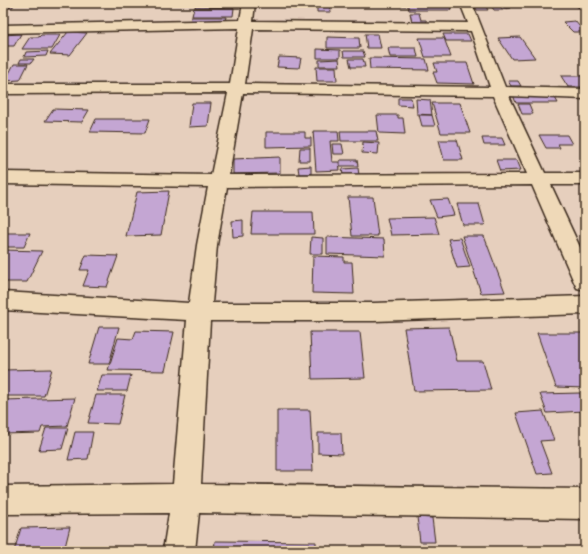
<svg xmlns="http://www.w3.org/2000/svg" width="588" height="554" viewBox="0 0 588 554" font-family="Pangolin,sans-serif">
	<rect width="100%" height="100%" fill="#e6cfbd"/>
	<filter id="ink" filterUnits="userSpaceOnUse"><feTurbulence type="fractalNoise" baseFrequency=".025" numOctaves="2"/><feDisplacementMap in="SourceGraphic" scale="8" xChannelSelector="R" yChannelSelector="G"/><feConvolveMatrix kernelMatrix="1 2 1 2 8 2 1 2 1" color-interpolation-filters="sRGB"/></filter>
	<g filter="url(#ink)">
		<path fill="#c4a6d3" stroke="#3b2a1e" d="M3,3H13V7L3,8Z
			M44,3H65V4L44,6Z
			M196,3H234V7H195Z
			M317,3H330L331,12H317Z
			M389,3H406V6H390Z
			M407,3H449L451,10H409Z
			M473,3H484L488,10H477Z
			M489,3H498L503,10H494Z
			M498,3H507L511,8L503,9Z
			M194,8H234L233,16H192Z
			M410,13H419L421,20H426L427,23L412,22Z
			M191,17H226L225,21L190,22Z
			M575,21L584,32H573L563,22Z
			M68,32L87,33L70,55L50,54Z
			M21,34L14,46H3V35Z
			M365,34H378L381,48H367Z
			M443,34H468L471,41H446Z
			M41,35H60L52,49H22L30,37H39Z
			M327,37L359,38L360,48H327Z
			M520,37L535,58L512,59L498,38Z
			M419,38H444L451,57H425Z
			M388,48H416L418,57H390Z
			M317,49L340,50V58H317Z
			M48,51L46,56L24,57L26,52Z
			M343,51H363L365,57H344Z
			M279,57L301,58L299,68L277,67Z
			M369,58L426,59L429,70L370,69Z
			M21,59H34L31,63H19Z
			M339,59L340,66H319V60Z
			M349,59H363L365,67H351Z
			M434,63H467L474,84L437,83L433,72H437Z
			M14,64H28L20,80L5,81Z
			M316,67H336L337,81H317Z
			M561,76H585V87H568Z
			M508,81H518L521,86H511Z
			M513,95L554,96L558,103H516Z
			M398,98H411L413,106L398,105Z
			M416,99L430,100L432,115L417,114Z
			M192,103H211L208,126L189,127Z
			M432,103H460L470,133H441Z
			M518,104H529L533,114H522Z
			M53,109L89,110L82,122L45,121Z
			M377,115H398V118H403L405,134L379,133Z
			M419,115H432L435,126H422Z
			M96,119H150L145,133L90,132Z
			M313,131H338L339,141H330L332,162H339L340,170L316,171Z
			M340,131H376L378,141H341Z
			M266,132H305V138H311V146L266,147Z
			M539,135H567L572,144H558L560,148H546Z
			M482,138H502L505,145H484Z
			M439,140H457L463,160H444Z
			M363,142L379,143L378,154L362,153Z
			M332,144H342L344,154H333Z
			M300,148H310V161H299Z
			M280,157V173L233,174V159Z
			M340,160H357L358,166H340Z
			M496,160H517L521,170L500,171Z
			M311,166V174H299L298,167Z
			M358,168L359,175H343L342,169Z
			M169,191L161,235L126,236L137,192Z
			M348,197H373L378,236H352Z
			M448,199L454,215L437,217L430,200Z
			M457,204H479L485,225H463Z
			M253,212H313L314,234H251Z
			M434,217L439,234L391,235L387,218Z
			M243,220V236L233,237L232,221Z
			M3,233H30L24,247H3Z
			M462,236H484L505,292L481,293Z
			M311,237L323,238V254H310Z
			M327,237L384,239L385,256L327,254Z
			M460,238L470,267L457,268L448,239Z
			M3,250L42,251L27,282H3Z
			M86,255L118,256L107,287L83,286L89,270H80Z
			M313,256L344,257V262H352L354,294L312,293Z
			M99,327H119L109,364H88Z
			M449,327L457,361H483L491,390L414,391L404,328Z
			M136,331L174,332L165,371L108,370L118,338L133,339Z
			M310,332H360L365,378L312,379Z
			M537,333H585V388L556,387Z
			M52,369L44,396H3V370Z
			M102,375H131L127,391H97Z
			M580,393L585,404V411L547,413L540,394Z
			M96,395H125L118,424L88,423Z
			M75,398L67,426L42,427L40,433L3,434V400Z
			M277,410H310L313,471H277Z
			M543,411L554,440L540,441L552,473L537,474L516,413Z
			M46,428H68L62,449L39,450Z
			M75,432H93L88,459L68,460Z
			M318,433H341L342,454L318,453Z
			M417,517L432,518L435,542H420Z
			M70,527L64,551H14L21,528Z
			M215,541L316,542V551H214Z
			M399,546L431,547L432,551H399Z"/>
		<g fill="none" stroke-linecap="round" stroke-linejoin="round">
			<g stroke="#3b2a1e" stroke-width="3">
				<path id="minor" d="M243,3H255L253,21L468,23L460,3H472L505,87L585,89V99L509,96L545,173H585V185H551L585,258V290L577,288L574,282L532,185L227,187L217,245L212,303H374L585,296V314L374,321H210L201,484L585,489V519L199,513L195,551H163L169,513L3,514V486L173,484L187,320L3,310V292L189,303L197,245L208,187L3,184V172L211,175L228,93L3,94V84H230L239,28L3,33V25L240,20ZM253,29L471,31L490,87L245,84ZM243,93L493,96L527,174L229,175Z
					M577,3H585V8L578,6Z"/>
			</g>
			<use href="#minor" fill="#efd9b8" fill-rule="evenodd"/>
		</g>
	</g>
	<rect width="588" height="554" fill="none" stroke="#efd9b8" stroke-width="16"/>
	<rect x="8" y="8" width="572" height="538" fill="none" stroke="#3b2a1e" stroke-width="1.5" filter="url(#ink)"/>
</svg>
